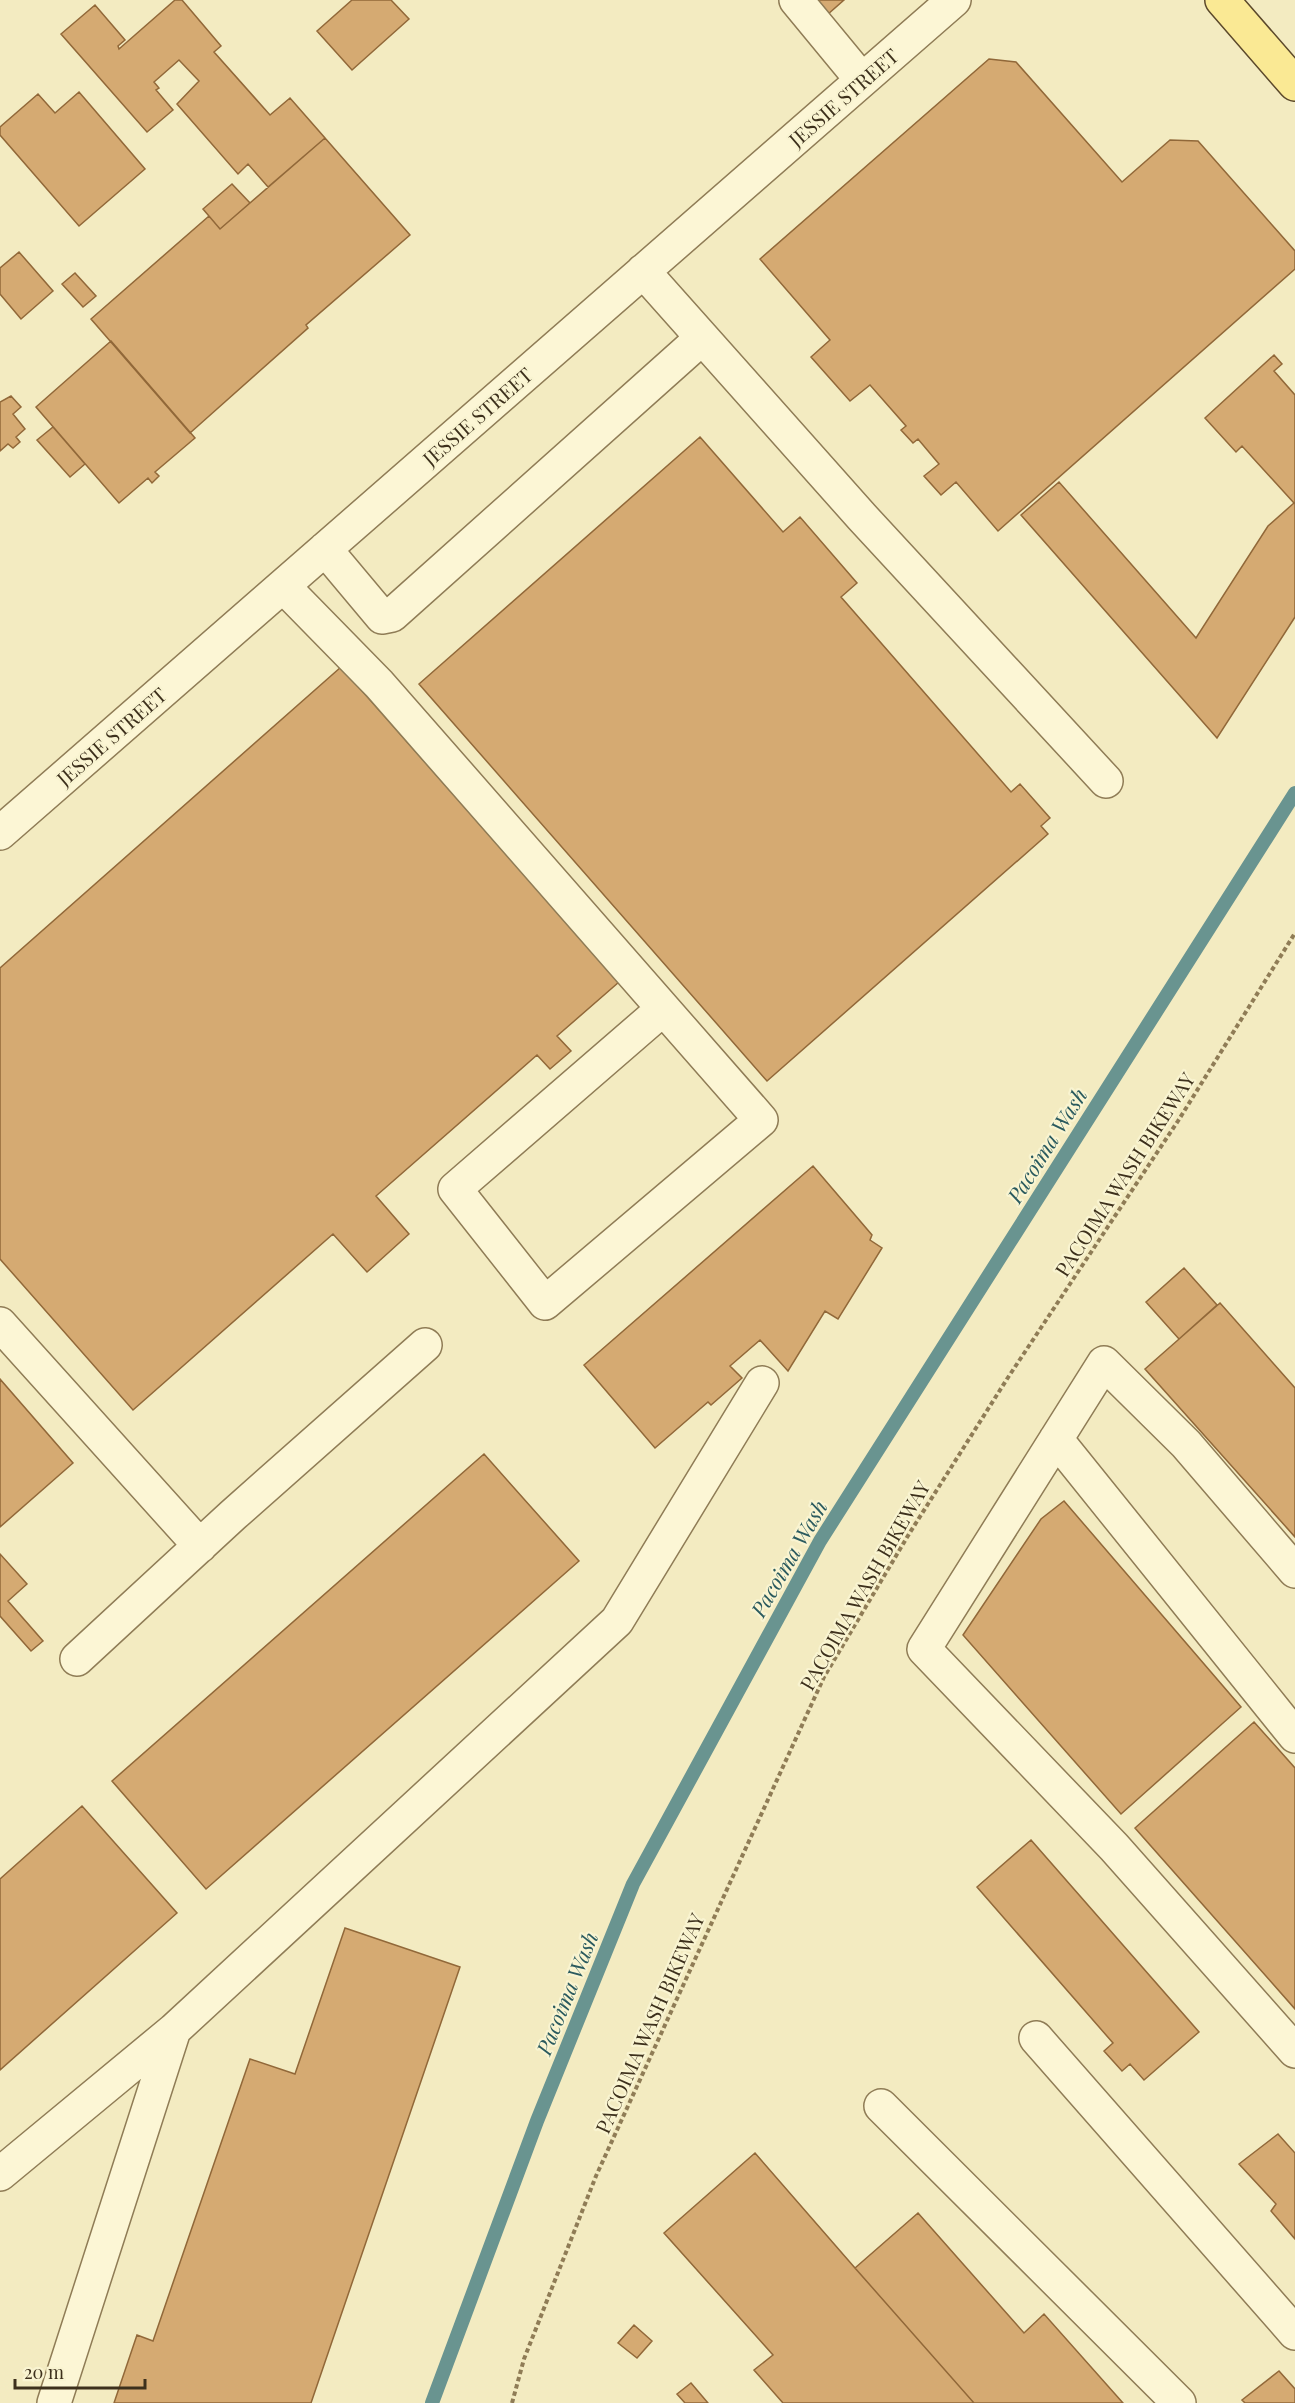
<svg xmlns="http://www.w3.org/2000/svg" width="1295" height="2403" viewBox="0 0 1295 2403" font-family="'Playfair Display',serif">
	<rect width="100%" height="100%" fill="#f3ebc1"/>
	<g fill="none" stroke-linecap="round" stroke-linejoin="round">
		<path stroke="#699490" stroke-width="14" d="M432,2403L537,2121L633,1884L820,1541L1295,793"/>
	</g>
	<path fill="#d5aa72" stroke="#916839" stroke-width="1.5" d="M175,0H182L221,46L214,52L270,115L290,98L325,138L268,187L248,164L238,174L177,104L199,81L179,60L154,82L159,88L156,90L173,110L147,132L61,34L95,5L125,40L118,46L119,49Z
		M352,0H391L409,19L352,70L317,31Z
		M814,0H844L827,15Z
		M989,59L1016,62L1122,182L1170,140L1198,141L1295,251V269L998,531L956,482L941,495L924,476L939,464L918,439L913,443L901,430L906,426L870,385L850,401L811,357L830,340L760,259Z
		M79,92L145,169L79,226L0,135V127L38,94L55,113Z
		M325,138L410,235L306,325L308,328L190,433L91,319L209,216L220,229Z
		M232,184L250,203L220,229L203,209Z
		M19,252L53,291L21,319L0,294V268Z
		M75,273L96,296L83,307L62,284Z
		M111,341L195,438L155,472L159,476L152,483L148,478L119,503L36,407Z
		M1274,355L1282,364L1274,371L1295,395V617L1217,738L1021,515L1059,482L1196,638L1268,526L1294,503L1242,446L1236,452L1205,418Z
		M11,396L21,407L13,414L25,429L16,437L20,442L13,448L8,444L0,451V402Z
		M53,427L85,464L70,477L37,440Z
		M700,437L783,532L800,517L857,583L841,597L1011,792L1020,784L1050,818L1041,826L1048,834L767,1081L419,684Z
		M341,667L619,982L557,1036L571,1051L550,1069L537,1055L376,1196L409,1234L367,1272L333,1234L133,1410L0,1259V968Z
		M813,1166L872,1235L870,1240L882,1248L838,1319L825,1311L788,1371L760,1340L730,1366L742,1378L711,1405L708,1402L655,1448L584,1365Z
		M1184,1268L1217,1305L1179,1339L1146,1302Z
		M1220,1303L1295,1388V1537L1145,1369Z
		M0,1379L73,1463L0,1527Z
		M484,1454L579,1561L206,1889L112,1781Z
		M1064,1501L1241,1707L1121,1814L963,1635L1041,1519Z
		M0,1554L27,1584L8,1601L43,1641L31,1651L0,1616Z
		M1254,1722L1295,1768V2009L1135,1828Z
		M82,1806L177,1913L0,2070V1879Z
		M1031,1840L1199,2032L1144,2080L1130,2064L1122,2071L1104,2051L1113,2043L977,1887Z
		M345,1928L460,1967L311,2403H114L137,2335L153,2341L250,2059L295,2074Z
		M1278,2134L1295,2153V2239L1271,2211L1276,2204L1239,2164Z
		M755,2153L855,2268L974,2403H783L754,2370L773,2355L664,2233Z
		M918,2213L1024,2333L1044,2314L1123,2403H974L855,2268Z
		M634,2325L652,2341L637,2358L618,2343Z
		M1279,2371L1295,2389V2403H1245L1242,2400Z
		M691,2383L708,2403H685L677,2394Z"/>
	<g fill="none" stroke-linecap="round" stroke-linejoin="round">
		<g stroke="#8f7c56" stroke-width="36">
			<path id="minor" d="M796,0L862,80
				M643,271L862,517L1106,781
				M325,549L382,617L392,615L702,338
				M283,586L379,684L761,1120L545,1303L455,1189L663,1009
				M0,833L954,0
				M0,1324L200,1546
				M1056,1439L1295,1736
				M1295,1571L1186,1444L1104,1363L924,1649L1114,1847L1295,2051
				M77,1659L233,1515L425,1345
				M1036,2038L1295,2333
				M881,2106L1179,2403
				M0,2174L174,2030
				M54,2403L174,2030L617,1621L762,1383"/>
		</g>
		<g stroke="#5c492b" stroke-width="36">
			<path id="major" d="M1222,0L1295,84"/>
		</g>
		<path stroke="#8f7c56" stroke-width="4" stroke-dasharray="4.5 3" stroke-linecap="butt" d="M512,2403L524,2359L596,2176L824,1677L909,1534L1007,1379L1178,1121L1295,933"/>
		<use href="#minor" stroke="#fcf6d5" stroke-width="33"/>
		<use href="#major" stroke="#fae994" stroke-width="33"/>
	</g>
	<g text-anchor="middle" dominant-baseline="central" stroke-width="4.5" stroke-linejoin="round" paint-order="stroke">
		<g font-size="20" fill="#3d301c" stroke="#f9f4d1">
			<text transform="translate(843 97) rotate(-41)">JESSIE STREET</text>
			<text transform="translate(477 416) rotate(-41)">JESSIE STREET</text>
			<text transform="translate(111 736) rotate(-41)">JESSIE STREET</text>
			<text transform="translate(1124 1174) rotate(-57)">PACOIMA WASH BIKEWAY</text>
			<text transform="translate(864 1585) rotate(-60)">PACOIMA WASH BIKEWAY</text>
			<text transform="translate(649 2023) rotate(-66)">PACOIMA WASH BIKEWAY</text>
		</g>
		<g font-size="21" font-style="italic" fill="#2a5a5e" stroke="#f9f4d1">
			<text transform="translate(1046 1145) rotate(-58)">Pacoima Wash</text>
			<text transform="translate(788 1558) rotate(-60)">Pacoima Wash</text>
			<text transform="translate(566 1993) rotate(-68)">Pacoima Wash</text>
		</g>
	</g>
	<path d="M15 2379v9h130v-9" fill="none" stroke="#3d301c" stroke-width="3"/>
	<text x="24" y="2379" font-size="18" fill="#3d301c" stroke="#f9f4d1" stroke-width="4.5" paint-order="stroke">20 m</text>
</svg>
